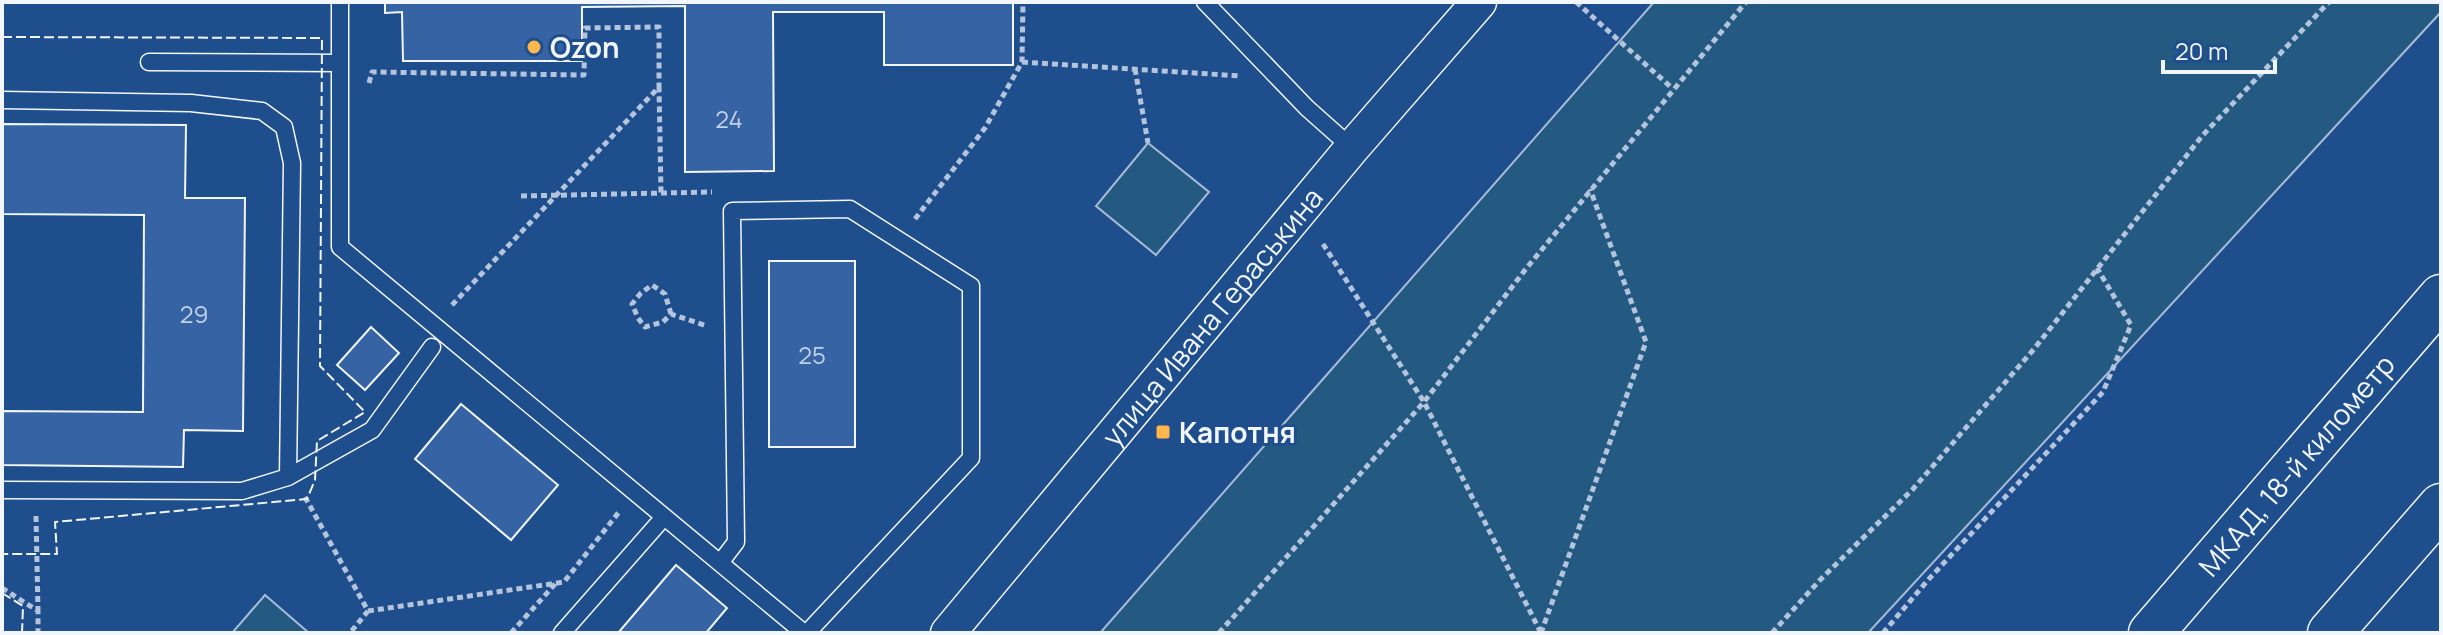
<svg xmlns="http://www.w3.org/2000/svg" width="2443" height="635" viewBox="0 0 2443 635" font-family="Manrope,sans-serif">
	<rect width="100%" height="100%" fill="#1f4e8c"/>
	<path fill="#245a82" stroke="#a8bbd7" stroke-width="2" d="M1654,2H2441V12L1868,633H1100Z
		M1148,143L1209,192L1156,255L1096,206Z
		M265,595L309,633H232Z"/>
	<path fill="#3563a3" stroke="#f2f6ff" stroke-width="2" d="M385,2H1013V65H884V12H773L774,171L685,172V6L582,7V61H403L402,12L385,13Z
		M2,124L186,125L185,198H245L243,431L184,430L183,467L2,465V411L143,412L144,215L2,214Z
		M769,261H855V447H769Z
		M371,327L399,353L365,390L337,365Z
		M461,404L558,485L511,540L415,459Z
		M676,565L727,608L706,633H618Z"/>
	<g fill="none" stroke-linecap="round" stroke-linejoin="round">
		<g stroke="#f2f6ff" stroke-width="19">
			<path id="service" d="M340,2V247L804,633
				M1205,2L1307,108L1352,148
				M149,62L340,63
				M2,100L191,103L262,111L284,127L292,163L288,477
				M2,490L242,491L288,477L372,430L432,347
				M720,563L736,542L732,211L850,209L971,286V458L807,633
				M562,633L664,517"/>
		</g>
		<g stroke="#f2f6ff" stroke-width="37">
			<g id="minor">
				<path id="s1" d="M948,633L1352,148L1479,2"/>
			</g>
		</g>
		<g stroke="#f2f6ff" stroke-width="47">
			<g id="trunk">
				<path id="s2" d="M2151,633L2441,297"/>
				<path d="M2330,633L2441,506"/>
			</g>
		</g>
		<path stroke="#b3c4dc" stroke-width="5" stroke-dasharray="6 4" stroke-linecap="butt" d="M1576,2L1673,89
			M1022,62L1241,76
			M1135,69L1148,143
			M369,83L372,72L584,75L585,28L659,27V87
			M521,196L712,192
			M915,219L985,128L1022,62L1023,2
			M1323,244L1424,402L1541,633
			M452,305L659,87L661,193
			M671,314L665,294L652,285L641,293L632,304L638,318L645,327L663,322L671,314L707,326
			M305,497L368,611L350,633
			M36,516L38,611
			M2,588L38,611V633
			M368,611L564,582L619,512
			M511,633L556,583
			M1219,633L1424,402L1525,270L1746,2
			M1541,633L1646,342L1590,189
			M1772,633L1820,580L1913,489L2034,349L2202,136L2329,2
			M1883,633L1928,580L2103,392L2131,325L2097,268"/>
		<use href="#service" stroke="#1f4e8c" stroke-width="16"/>
		<use href="#minor" stroke="#1f4e8c" stroke-width="34"/>
		<use href="#trunk" stroke="#1f4e8c" stroke-width="44"/>
		<path stroke="#f2f6ff" stroke-width="2" stroke-dasharray="10 4" stroke-linecap="butt" d="M2,37L322,38L320,366L365,412L317,441L315,480L307,499L55,522L57,554H2
			M2,593L23,606L22,633"/>
	</g>
	<g fill="#ffb74d" stroke="#1f4e8c" stroke-width="3">
		<circle cx="534" cy="47" r="8"/>
		<rect x="1155" y="424" width="16" height="16" rx="4"/>
	</g>
	<g text-anchor="middle" dominant-baseline="central" stroke-width="6" stroke-linejoin="round" paint-order="stroke">
		<g font-size="24" fill="#c3d1e8">
			<text x="729" y="118">24</text>
			<text x="194" y="313">29</text>
			<text x="812" y="354">25</text>
		</g>
		<g font-size="28" font-weight="bold" fill="#f2f6ff" stroke="#1f4e8c" text-anchor="start">
			<text x="550" y="47">Ozon</text>
			<text x="1179" y="432">Капотня</text>
		</g>
		<g font-size="28" fill="#f2f6ff" stroke="#1f4e8c">
			<text stroke="none"><textPath href="#s1" startOffset="412">улица Ивана Гераськина</textPath></text>
			<text stroke="none"><textPath href="#s2" startOffset="222">МКАД, 18-й километр</textPath></text>
		</g>
	</g>
	<rect width="2443" height="635" fill="none" stroke="#f2f6ff" stroke-width="8"/>
	<path d="M2163 60v12h112v-12" fill="none" stroke="#f2f6ff" stroke-width="4"/>
	<text x="2175" y="60" font-size="24" fill="#f2f6ff" stroke="#1f4e8c" stroke-width="6" paint-order="stroke">20 m</text>
</svg>
